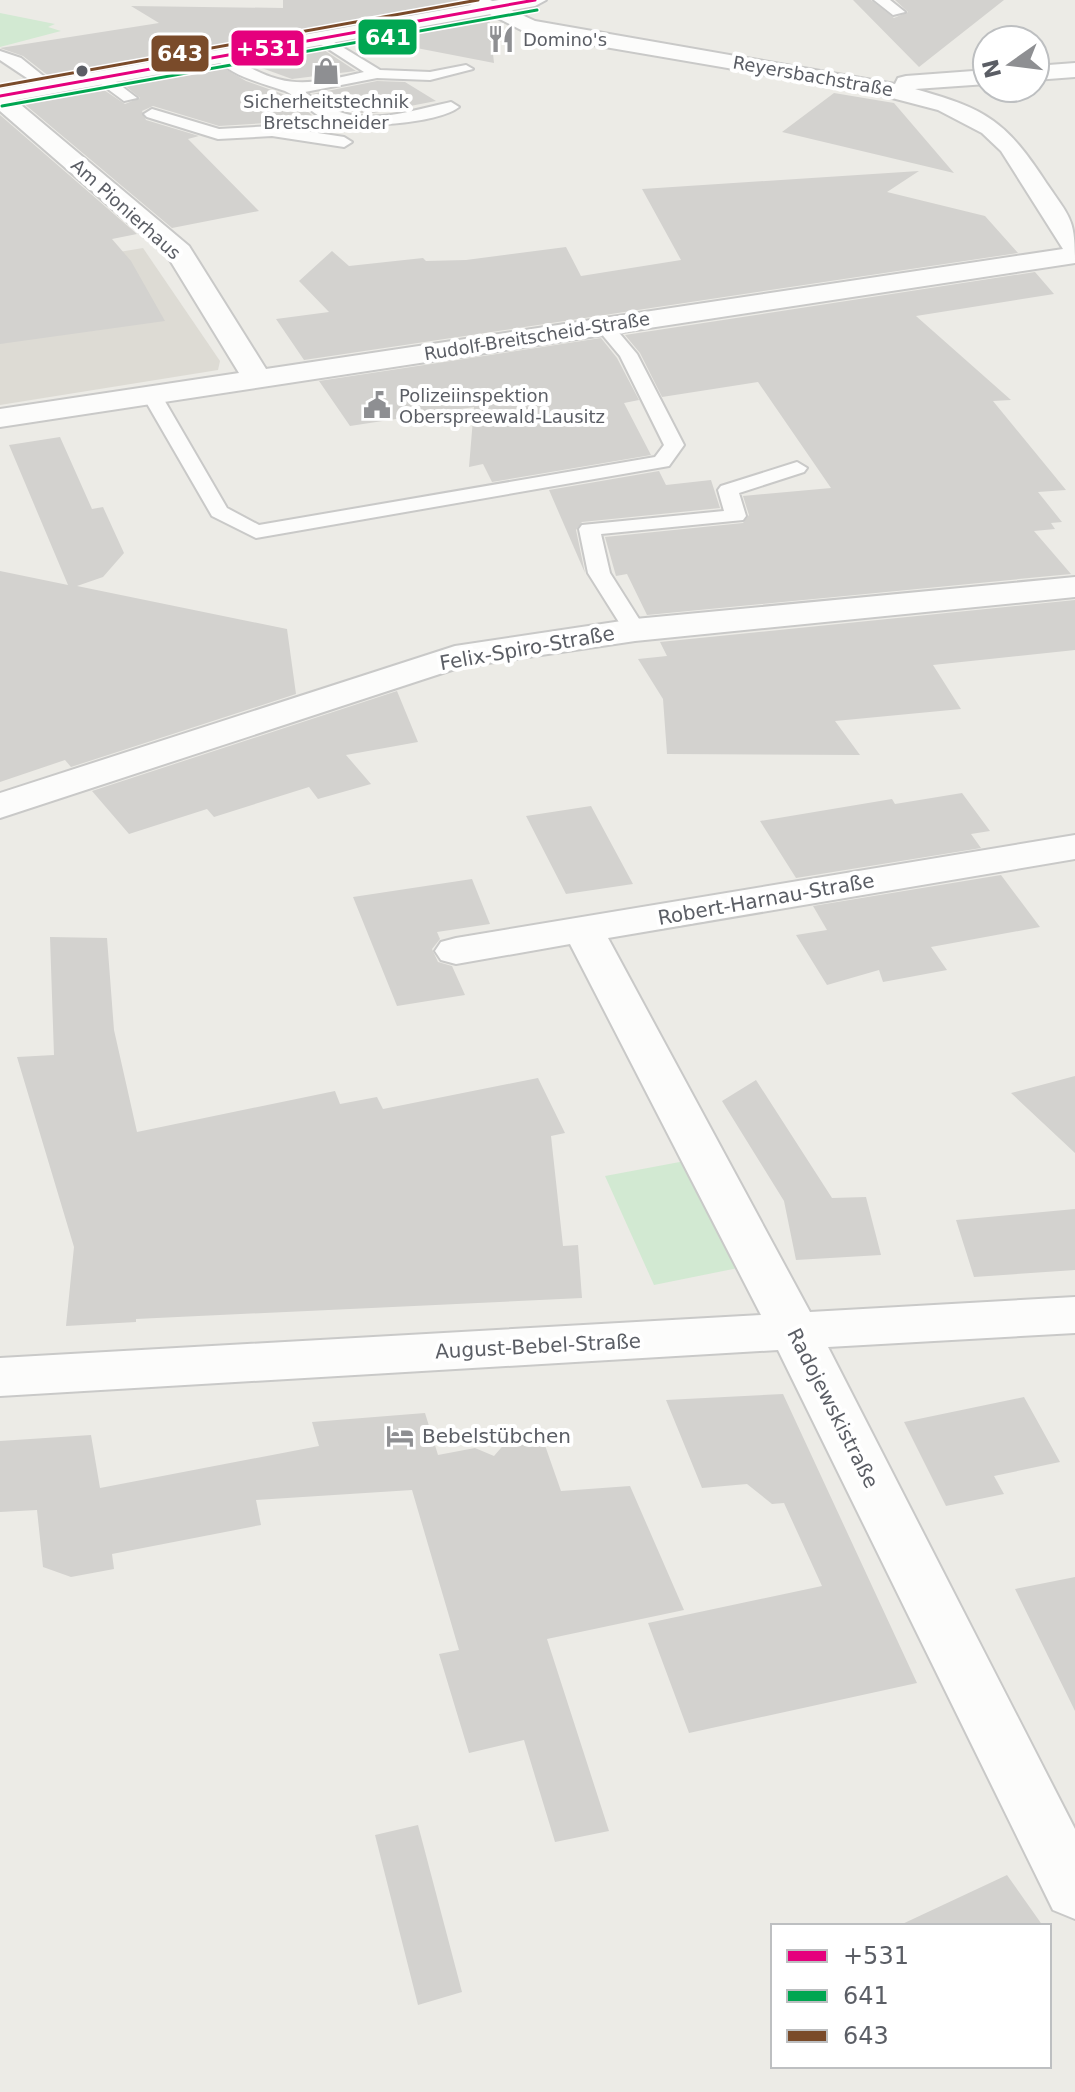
<svg xmlns="http://www.w3.org/2000/svg" width="1075" height="2092" viewBox="0 0 1075 2092" font-family="'DejaVu Sans',sans-serif">
	<rect width="100%" height="100%" fill="#ecebe6"/>
	<path fill="#dddbd4" d="M143,248L220,361L218,370L0,405V272Z"/>
	<path fill="#d2e9d2" d="M0,13L55,24L48,27L61,31L0,47Z
		M685,1161L738,1268L654,1285L605,1176Z"/>
	<path fill="#d3d2cf" d="M283,0H459L462,4L50,77L23,56L0,48L159,23L131,6L283,8Z
		M853,0H871L894,18L908,12L895,0H1004L919,67Z
		M489,17L494,63L370,39Z
		M321,48L356,71L292,79L245,62Z
		M220,66L246,81L288,96L312,115L266,123L219,126L153,106L142,111L146,120L199,136L188,139L259,211L172,228L22,102L101,88L125,104L140,98L123,84Z
		M377,81L405,82L436,101L374,113H358L341,109L312,94Z
		M834,93L894,103L954,173L782,132Z
		M0,115L137,234L112,239L131,261L165,321L0,344Z
		M919,171L887,192L985,216L1018,253L304,360L276,319L329,312L299,281L332,251L349,266L423,258L426,261L466,260L566,247L581,276L681,260L642,189Z
		M1035,272L1054,294L916,316L1011,400L993,401L1066,490L1038,492L1062,522L1051,523L1055,529L1034,531L1071,574L647,615L627,574L616,576L605,537L743,523L749,515L743,496L831,488L758,382L662,397L640,353L625,335Z
		M601,338L617,358L639,400L624,403L651,455L492,482L483,464L469,467L474,407L350,426L319,381Z
		M60,437L92,509L103,507L124,553L103,577L77,586L287,629L296,694L71,767L65,760L0,782V571L68,585L9,445Z
		M659,471L666,485L711,480L720,508L582,522L576,530L585,573L549,490Z
		M1075,600V650L933,665L961,709L835,721L860,755L667,754L663,699L638,659L667,656L660,642Z
		M397,691L418,742L346,755L371,784L318,799L309,787L214,817L207,809L129,834L92,791Z
		M962,793L990,831L971,834L981,848L796,878L760,821L892,799L895,804Z
		M591,806L633,884L566,894L526,816Z
		M1001,875L1040,927L931,947L947,970L883,982L879,970L827,985L796,935L827,930L813,906Z
		M472,879L490,924L437,932L440,939L432,949L438,962L452,966L465,995L397,1006L353,897Z
		M50,937L107,938L114,1030L137,1132L335,1091L340,1104L377,1097L383,1109L538,1078L565,1133L551,1136L563,1246L578,1245L582,1298L136,1319V1322L66,1326L74,1247L17,1057L54,1055Z
		M1075,1076V1153L1011,1093Z
		M756,1080L832,1198L866,1197L881,1255L796,1260L784,1201L722,1101Z
		M1075,1209V1270L974,1277L956,1220Z
		M783,1394L917,1683L689,1733L648,1623L822,1586L784,1503L772,1504L747,1484L702,1488L666,1400Z
		M1024,1397L1060,1462L994,1476L1004,1494L946,1506L904,1422Z
		M425,1413L438,1455L475,1448L494,1456L507,1441L541,1434L561,1491L630,1486L684,1610L547,1639L609,1831L555,1842L524,1740L469,1753L439,1654L459,1650L412,1490L256,1500L261,1525L112,1554L114,1569L71,1577L43,1567L37,1510L0,1512V1441L91,1435L100,1488L319,1446L312,1422Z
		M1075,1577V1711L1015,1589Z
		M418,1825L462,1992L418,2005L375,1835Z
		M1007,1875L1043,1926H898Z"/>
	<g fill="none" stroke-linecap="round" stroke-linejoin="round">
		<g stroke="#c9c9c8" stroke-width="4">
			<path id="service" d="M874,0H890L905,12L893,15Z
				M321,34L380,70L430,72L466,65L473,69L430,80L377,78L305,92C352,132 396,114 451,102L459,107C438,124 351,130 325,119C310,113 298,96 285,91C260,82 232,77 213,56L225,53C282,89 300,87 364,72L316,41L314,38Z
				M0,51L21,58L57,87L45,90L0,60Z
				M97,75H107L137,98L124,101L97,81Z
				M152,109L219,129L272,126L344,137L352,142L344,147L272,136L218,139L147,117L144,114Z
				M604,321L610,322L637,354L684,445L669,466L256,538L212,516L142,395L152,389L159,391L227,508L259,525L655,457L664,445L620,356L595,326Z
				M797,462L807,468L804,472L739,493L746,516L743,520L601,534L610,573L646,630L635,637L627,635L588,573L579,529L582,525L724,511L718,490L721,486Z"/>
		</g>
		<g stroke="#c9c9c8" stroke-width="4">
			<path id="minor" d="M462,0H490L535,21L895,84L898,78L906,76L987,70V84L915,89C987,109 1006,121 1047,184C1071,219 1075,219 1075,263L0,427V409L239,373L168,257L0,111V92L8,94L189,246L266,369L1063,249L1001,151L982,133L938,110L873,93L529,34Z
				M1075,63V77L1035,80V66Z
				M1075,577V597L635,641L461,667L0,818V793L455,646L635,619Z
				M1075,835V859L608,938L810,1312L1075,1297V1333L828,1347L1075,1829V1919L1053,1910L778,1350L0,1396V1358L761,1315L570,944L456,964L441,960L435,951L441,942L456,938Z"/>
		</g>
		<g stroke="#c7c7c7" stroke-width="4">
			<path id="secondary" d="M499,0H546L535,6L0,103V89Z"/>
		</g>
		<use href="#service" fill="#fcfcfb" fill-rule="evenodd"/>
		<use href="#minor" fill="#fcfcfb" fill-rule="evenodd"/>
		<use href="#secondary" fill="#fcfcfb" fill-rule="evenodd"/>
		<g stroke="#fff" stroke-width="6">
			<path id="bus-1" d="M0,96L535,0"/>
		</g>
		<g stroke="#fff" stroke-width="6">
			<path id="bus-2" d="M2,106L537,10"/>
		</g>
		<g stroke="#fff" stroke-width="6">
			<path id="bus-3" d="M0,86L478,0"/>
		</g>
		<use href="#bus-1" stroke="#e5007d" stroke-width="3"/>
		<use href="#bus-2" stroke="#00a651" stroke-width="3"/>
		<use href="#bus-3" stroke="#7a4b2a" stroke-width="3"/>
	</g>
	<defs>
		<g id="restaurant-bare" transform="scale(2.16)"><path d="M-5-6h1v4h1v-4h1v4h1v-4h1v5L-1.5 .5V6h-2V.5L-5-1ZM5-6V6H3V1.5H1.5Q1.5-4 5-6Z" fill="#8e8f92" stroke="#fff" stroke-width="2.5" paint-order="stroke"/></g>
		<g id="shop-bare" transform="scale(2.16)"><path d="M-5-2.5h2.3a2.7 3.5 0 0 1 5.4 0H5L5.5 6h-11ZM-1.5-2.5h3a1.5 2.3 0 0 0-3 0Z" fill="#8e8f92" stroke="#fff" stroke-width="2.5" paint-order="stroke"/></g>
		<g id="civic-bare" transform="scale(2.16)"><path d="M-.6-6.5H3V-4.5H.6V-3L4-1V1h2V6H-6V1h2V-1L-.6-3ZM-1.2 2.5V6h2.4V2.5Z" fill="#8e8f92" stroke="#fff" stroke-width="2.5" paint-order="stroke"/></g>
		<g id="hotel-bare" transform="scale(2.16)"><path d="M-6-4.5h1.5V1H6V5H4.5V3h-9V5H-6ZM-4 0a1.8 1.8 0 1 1 3.6 0ZM.5 0V-2.5h3Q6-2.5 6 0Z" fill="#8e8f92" stroke="#fff" stroke-width="2.5" paint-order="stroke"/></g>
	</defs>
	<g fill-rule="evenodd">
		<use href="#restaurant-bare" x="501" y="39"/>
		<use href="#shop-bare" x="326" y="71"/>
		<use href="#civic-bare" x="377" y="405"/>
		<use href="#hotel-bare" x="400" y="1436"/>
	</g>
	<circle fill="#5b5e65" stroke="#fff" stroke-width="3" cx="82" cy="71" r="7"/>
	<g text-anchor="middle" dominant-baseline="central" stroke-width="8" stroke-linejoin="round" paint-order="stroke">
		<g font-size="18" fill="#5b5e65" stroke="#fff" text-anchor="start">
			<text x="523" y="39">Domino's</text>
			<text x="326" y="101" text-anchor="middle">Sicherheitstechnik<tspan x="326" dy="21">Bretschneider</tspan></text>
			<text x="399" y="395">Polizeiinspektion<tspan x="399" dy="21">Oberspreewald-Lausitz</tspan></text>
		</g>
		<g font-size="18" fill="#5b5e65" stroke="#fff">
			<text transform="translate(813 76) rotate(10)">Reyersbachstraße</text>
			<text transform="translate(126 209) rotate(42)">Am Pionierhaus</text>
			<text transform="translate(537 336) rotate(-9)">Rudolf-Breitscheid-Straße</text>
		</g>
		<g font-size="20" fill="#5b5e65" stroke="#fff">
			<text transform="translate(527 648) rotate(-10)">Felix-Spiro-Straße</text>
			<text transform="translate(766 899) rotate(-10)">Robert-Harnau-Straße</text>
			<text transform="translate(538 1346) rotate(-3)">August-Bebel-Straße</text>
			<text transform="translate(833 1408) rotate(63)">Radojewskistraße</text>
		</g>
		<g font-size="20" fill="#5b5e65" stroke="#fff" text-anchor="start">
			<text x="422" y="1436">Bebelstübchen</text>
		</g>
	</g>
	<g stroke="#fff" stroke-width="3">
		<rect x="357" y="18" width="61" height="38" rx="8" fill="#00a651"/>
		<rect x="230" y="29" width="75" height="38" rx="8" fill="#e5007d"/>
		<rect x="150" y="34" width="60" height="39" rx="8" fill="#7a4b2a"/>
	</g>
	<g font-size="22" text-anchor="middle" font-weight="bold" fill="#fff">
		<text x="388" y="45">641</text>
		<text x="268" y="56">+531</text>
		<text x="180" y="61">643</text>
	</g>
	<rect x="771" y="1924" width="280" height="144" fill="#ffffff" stroke="#bdbfc1" stroke-width="2"/>
	<rect x="787" y="1950" width="40" height="12" fill="#e5007d" stroke="#bdbfc1" stroke-width="2"/>
	<text x="843" y="1964" font-size="24" fill="#5b5e65">+531</text>
	<rect x="787" y="1990" width="40" height="12" fill="#00a651" stroke="#bdbfc1" stroke-width="2"/>
	<text x="843" y="2004" font-size="24" fill="#5b5e65">641</text>
	<rect x="787" y="2030" width="40" height="12" fill="#7a4b2a" stroke="#bdbfc1" stroke-width="2"/>
	<text x="843" y="2044" font-size="24" fill="#5b5e65">643</text>
	<g transform="translate(1011 64) rotate(256)"><circle r="38" fill="#ffffff" stroke="#bdbfc1" stroke-width="2"/>
	<path d="M0-6L14 30L0 20L-14 30Z" fill="#8e8f92"/>
	<text y="-12" font-size="22" font-weight="bold" text-anchor="middle" fill="#5b5e65">N</text>
	</g>
</svg>
